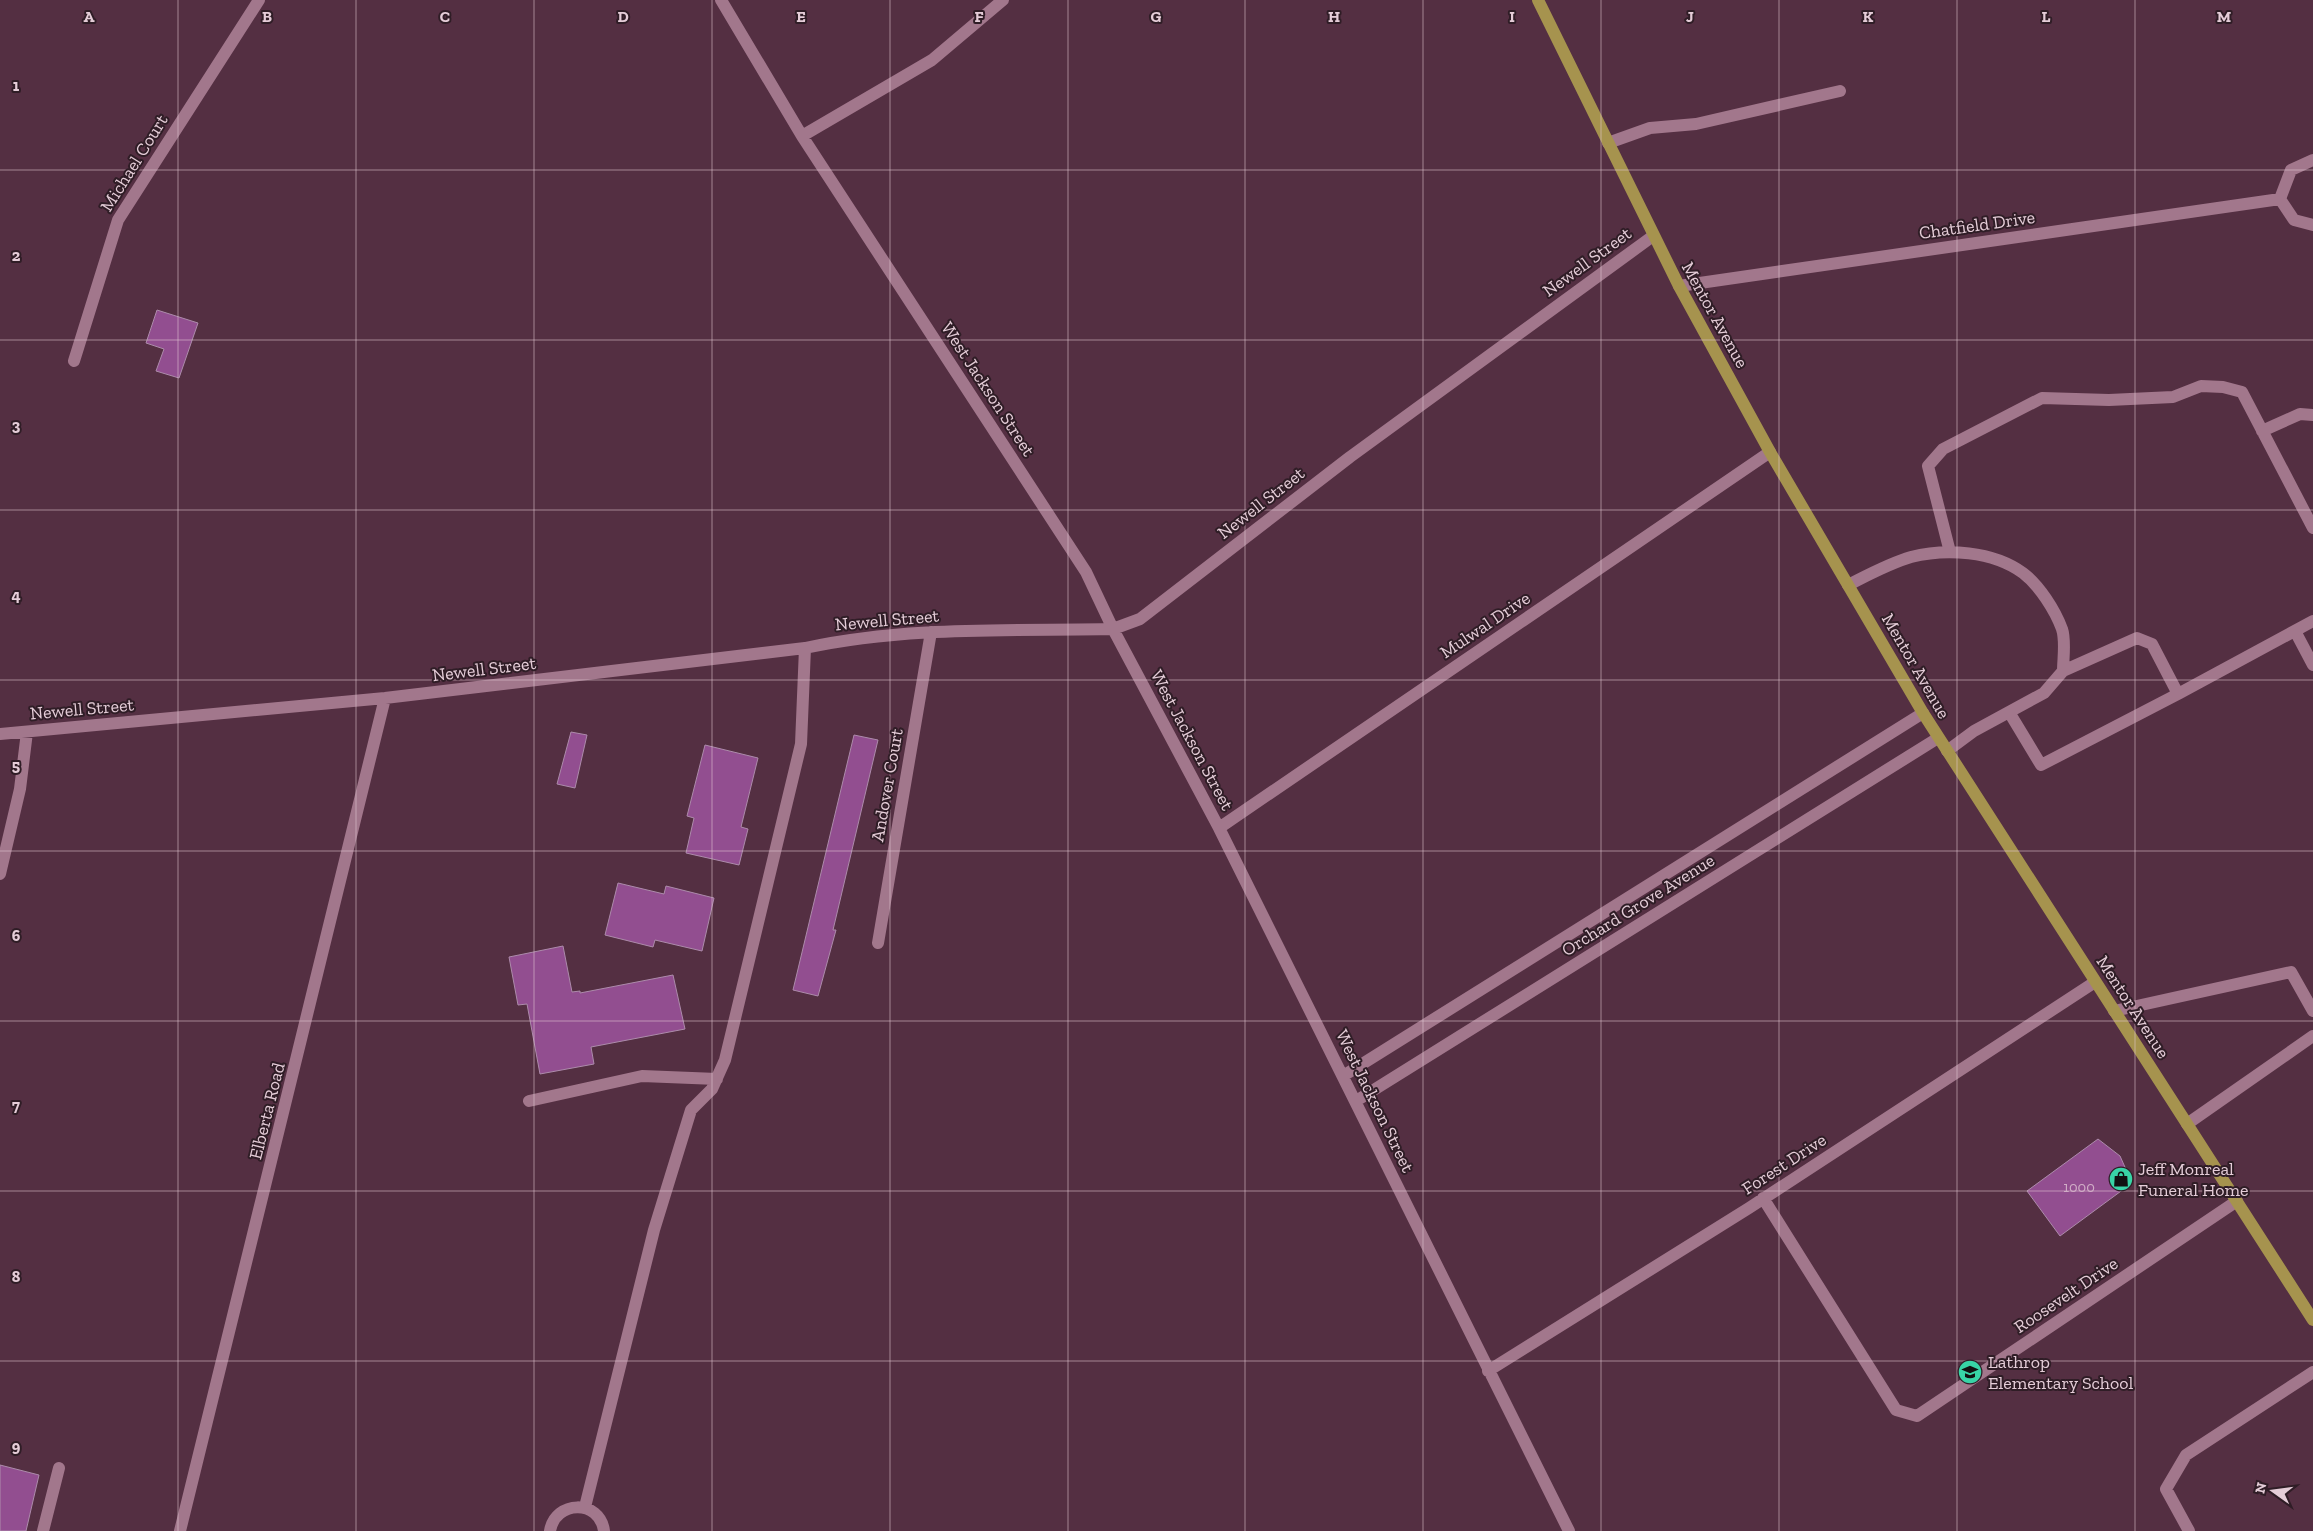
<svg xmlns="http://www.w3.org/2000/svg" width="2313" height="1531" viewBox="0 0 2313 1531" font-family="'Zilla Slab',serif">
	<rect width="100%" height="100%" fill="#542f42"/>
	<path fill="#924e90" stroke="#ad8bab" d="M157,310L198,323L179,378L156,371L164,349L146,343Z
		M571,732L587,735L575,788L557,784Z
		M854,735L878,740L833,930H836L818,996L793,990Z
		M705,745L758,758L741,827L748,829L739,865L686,853L694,818L687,816Z
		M618,883L664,894L666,886L714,898L702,951L655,940L653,947L605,935Z
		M563,946L572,992L580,991V993L673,975L685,1029L591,1047L594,1064L540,1074L527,1004L518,1005L509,957Z
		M2098,1139L2120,1156L2132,1183L2060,1236L2027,1191Z
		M0,1465L39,1475L26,1531H0Z"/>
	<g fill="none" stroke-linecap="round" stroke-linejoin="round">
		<path stroke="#a2778c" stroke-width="12" d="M721,0L802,136L1086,572L1113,629L1219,828L1569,1531
			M802,136L932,60L1003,0
			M1608,143L1650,128L1696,124L1840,91
			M2280,199L2291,170L2313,160
			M2280,199L2294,220L2313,225
			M1679,286L2280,199
			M74,361L118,220L259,0
			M2262,431L2300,414L2313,415
			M1950,552L1928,466L1943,449L2042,398L2109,400L2173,397L2201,386L2223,387L2242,392L2313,528
			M1848,585C1868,575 1890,563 1911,557C1946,548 1993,551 2023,573C2039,585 2055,610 2062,629C2066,641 2063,659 2063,671L2044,693L1974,731L1947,751
			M2295,631L2313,665
			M2178,694L2313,621
			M2009,712L2041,765L2178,694L2152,644L2137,638L2063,671
			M0,734L385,698L805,648C906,626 1010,631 1113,629L1140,619L1350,457L1653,236
			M1219,828L1770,452
			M0,874L20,789L27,732
			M878,943L931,632
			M2114,1011L2291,972L2313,1011
			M1343,1076L1923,713
			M529,1101L642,1076L717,1079
			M1356,1101L1938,738
			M2187,1124L2313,1036
			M1763,1198L1896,1410L1917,1416L2237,1201
			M1488,1371L1749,1208L2095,982
			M585,1507L654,1230L691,1110L712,1089L725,1060L801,744L805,648
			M43,1531L59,1468
			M180,1531L385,698
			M550,1531C555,1500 600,1499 604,1531
			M2189,1531L2166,1489L2186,1455L2313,1372"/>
		<path stroke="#a6934e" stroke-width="12" d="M1538,0L1679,286L1770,452L1923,713L2313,1320"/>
	</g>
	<path fill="none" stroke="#e5cdd8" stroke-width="1" stroke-opacity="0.55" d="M178,0V1531M356,0V1531M534,0V1531M712,0V1531M890,0V1531M1068,0V1531M1245,0V1531M1423,0V1531M1601,0V1531M1779,0V1531M1957,0V1531M2135,0V1531M0,170H2313M0,340H2313M0,510H2313M0,680H2313M0,851H2313M0,1021H2313M0,1191H2313M0,1361H2313"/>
	<defs>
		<g id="shop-disc" transform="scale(1.25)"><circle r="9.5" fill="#38d4a6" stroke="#2f1d26"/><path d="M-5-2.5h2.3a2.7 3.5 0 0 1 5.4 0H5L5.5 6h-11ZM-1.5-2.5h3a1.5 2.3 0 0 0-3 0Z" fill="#111"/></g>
		<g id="school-disc" transform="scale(1.25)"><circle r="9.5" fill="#38d4a6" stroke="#2f1d26"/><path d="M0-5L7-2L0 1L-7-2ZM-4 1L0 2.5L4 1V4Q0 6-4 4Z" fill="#111"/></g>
	</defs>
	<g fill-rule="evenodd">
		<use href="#shop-disc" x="2121" y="1179"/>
		<use href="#school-disc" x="1970" y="1372"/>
	</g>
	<g text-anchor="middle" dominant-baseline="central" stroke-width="4" stroke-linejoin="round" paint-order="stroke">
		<g font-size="15" fill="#d0adc6">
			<text x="2079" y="1187">1000</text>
		</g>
		<g font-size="18" fill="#e5cdd8" stroke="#2f1d26">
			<text transform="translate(134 163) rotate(-58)">Michael Court</text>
			<text transform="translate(1977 225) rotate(-8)">Chatfield Drive</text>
			<text transform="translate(1587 262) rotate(-36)">Newell Street</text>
			<text transform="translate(1715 315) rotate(61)">Mentor Avenue</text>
			<text transform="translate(988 389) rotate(57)">West Jackson Street</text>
			<text transform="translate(1261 503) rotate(-38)">Newell Street</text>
			<text transform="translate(887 620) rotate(-5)">Newell Street</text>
			<text transform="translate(1485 625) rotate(-34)">Mulwal Drive</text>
			<text transform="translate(1916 666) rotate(60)">Mentor Avenue</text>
			<text transform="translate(484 669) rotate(-7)">Newell Street</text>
			<text transform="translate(82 709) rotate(-5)">Newell Street</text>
			<text transform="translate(1192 740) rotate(62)">West Jackson Street</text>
			<text transform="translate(887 785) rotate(-80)">Andover Court</text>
			<text transform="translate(1638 905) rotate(-32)">Orchard Grove Avenue</text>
			<text transform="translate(2133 1007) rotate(57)">Mentor Avenue</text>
			<text transform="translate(1375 1101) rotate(64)">West Jackson Street</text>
			<text transform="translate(267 1111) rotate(-76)">Elberta Road</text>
			<text transform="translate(1784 1164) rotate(-33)">Forest Drive</text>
			<text transform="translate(2066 1295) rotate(-34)">Roosevelt Drive</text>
		</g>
		<g font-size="18" fill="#e5cdd8" stroke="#2f1d26" text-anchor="start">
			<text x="2138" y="1169">Jeff Monreal<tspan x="2138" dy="21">Funeral Home</tspan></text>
			<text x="1988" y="1362">Lathrop<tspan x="1988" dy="21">Elementary School</tspan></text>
		</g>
	</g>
	<g font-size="16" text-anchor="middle" font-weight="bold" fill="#e5cdd8" stroke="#2f1d26" stroke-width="4" stroke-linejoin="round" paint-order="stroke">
		<text x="89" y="22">A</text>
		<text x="267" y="22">B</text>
		<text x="445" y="22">C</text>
		<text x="623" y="22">D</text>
		<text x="801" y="22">E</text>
		<text x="979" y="22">F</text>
		<text x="1156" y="22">G</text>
		<text x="1334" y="22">H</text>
		<text x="1512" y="22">I</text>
		<text x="1690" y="22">J</text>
		<text x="1868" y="22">K</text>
		<text x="2046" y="22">L</text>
		<text x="2224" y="22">M</text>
		<text x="16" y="91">1</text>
		<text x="16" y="261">2</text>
		<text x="16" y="431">3</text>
		<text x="16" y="601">4</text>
		<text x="16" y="771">5</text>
		<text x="16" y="941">6</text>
		<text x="16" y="1111">7</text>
		<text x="16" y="1282">8</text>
		<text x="16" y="1452">9</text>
	</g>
	<g transform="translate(2273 1491) rotate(284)" stroke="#2f1d26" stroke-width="4" paint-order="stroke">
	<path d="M0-4L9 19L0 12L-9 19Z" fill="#e5cdd8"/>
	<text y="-8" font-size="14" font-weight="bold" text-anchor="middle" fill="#e5cdd8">N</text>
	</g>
</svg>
